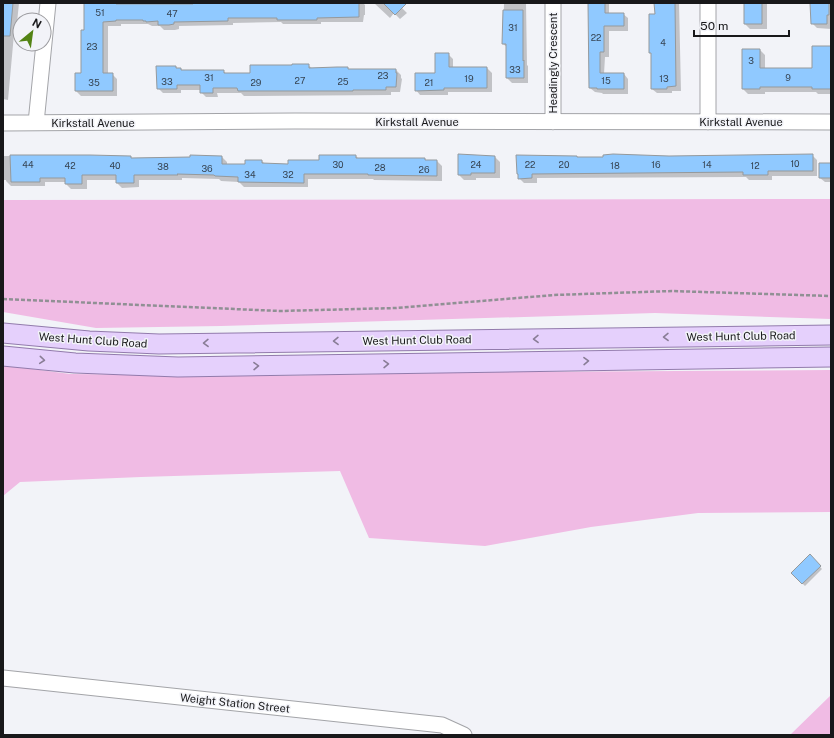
<svg xmlns="http://www.w3.org/2000/svg" width="834" height="738" viewBox="0 0 834 738" font-family="'Public Sans',sans-serif">
	<rect width="100%" height="100%" fill="#f2f3f8"/>
	<path fill="#f0bbe4" d="M831,199V319L655,313L221,326L96,328L3,312V200Z
		M3,365L70,374L261,376L500,372L831,370V512L698,513L591,527L485,546L369,538L340,471L141,477L20,482L3,496Z
		M831,695V735H790Z"/>
	<path fill="#0003" d="M3,3H19L17,23H15L8,100L3,99Z
		M85,3H116L119,5H194L202,3H363L365,5V15H364L363,22H321V24H283L281,22L233,23V25L179,26V29L175,30H164L160,26H152L148,24H121V26H108V74H112L117,79V96H81L76,91L82,74L85,31Z
		M374,3H405L401,7L407,13L400,19L394,13L390,18Z
		M504,3H526L527,65L528,66V83H512L507,78V47L503,44Z
		M589,3H609V14H623L628,18V31H609V57H605L604,74H624L628,79V94H603L602,93L595,92L590,88Z
		M655,3H679L681,91H672V93H657L652,89V54L650,53L656,15Z
		M744,3H767V29H750L745,24Z
		M811,3H831V29L817,28L812,23Z
		M831,47V94H818L816,92H765V94H748L743,89L760,50L765,55V69H813Z
		M448,54L453,59V68H487L492,73V92H448V95H420L416,90L436,74Z
		M308,65L313,69L348,68L349,70H396L401,75V78L402,79L400,92H391V95L244,96L241,93H217L218,97H206L201,92V90H181V93H163L158,88L176,67L178,69H181L183,71H223L227,74H251Z
		M812,155L817,160V176H772V180H749L746,177L537,178V183H524L519,178L577,157L578,158Z
		M3,156H90L130,157L132,158L222,157L227,162V165H246L262,161L265,164L289,165L356,156L359,159H425L427,161H437L442,166V181L374,180L373,179H308V187H244L239,182L221,181L219,179L182,178V180H139V187L122,188L117,183V180H87V189H71L66,184V182H45V186H11L6,181V180H3Z
		M495,157L500,162V178H476V180H464L459,175Z
		M831,164V182H825L820,178Z
		M810,556L822,569L805,586L792,573Z"/>
	<path fill="#90c9ff" stroke="#95999c" d="M3,3H13L10,36H3Z
		M84,3H116V4H193V3H359V17L317,18V20H277V18H228V21L174,22V24L169,25H158V21L146,22V21H143V20H116V21L103,22V73H113V91H75V73H81V30H84Z
		M383,3H407L395,15Z
		M588,3H605V13H624V26H604V52H600V73H624V89H597V88H589Z
		M654,3H675L676,86L667,87V89H651V53H649V14H655Z
		M744,3H762V24H744Z
		M810,3H829V15H827V24H811Z
		M503,10H523V61L524,60V78H506V44H502Z
		M812,46H831V89H812V87H760V89H742V49H760V68H812Z
		M435,53H449V67H487V88H444V90L415,91V73H435Z
		M292,64H309V68L337,67H348V69H396V73H397L396,87H386V90H353V91H238L237,88H213V93H200V85H177V89H157L156,66H176V68H181V70H224V73H250V65H292Z
		M458,154L495,156V173H471V175H458Z
		M613,154L669,156L813,154V171H768V175H743V172L532,174V178L518,179V174H517L516,155L577,156V157H603V155Z
		M10,155H90L131,156V158L190,157V155L222,156V164H245V160H262V163L288,164V160H319V155H356V158H425V160H437V176L368,175V174H304V183L238,182V177L215,176L214,175L177,174L178,175H134V183H116V175H82V184H65V178H40V182H11Z
		M819,163H831V178H819Z
		M810,554L821,566L802,584L791,573Z"/>
	<g fill="none" stroke-linecap="round" stroke-linejoin="round">
		<g stroke="#a3a4a8" stroke-width="17">
			<path id="minor" d="M553,122V3
				M708,122V3
				M3,123L295,121L831,122
				M36,123L48,3
				M3,678L442,725L464,735"/>
		</g>
		<g stroke="#927bac" stroke-width="21">
			<path id="major" d="M3,333L89,341L159,344L831,335
				M3,356L75,363L178,367L831,357"/>
		</g>
		<path stroke="#909094" stroke-width="2.5" stroke-dasharray="4 2" stroke-linecap="butt" d="M3,299L280,311L396,308L554,295L672,291L831,296"/>
		<use href="#minor" stroke="#fff" stroke-width="15"/>
		<use href="#major" stroke="#e5d0fc" stroke-width="19"/>
	</g>
	<defs><path id="oneway-chevron" d="M-2-3.5L2.5 0L-2 3.5" fill="none" stroke-width="1.6" stroke-linecap="round" stroke-linejoin="round"/></defs>
	<g stroke="#897d96">
		<use href="#oneway-chevron" transform="translate(666 337) rotate(179)"/>
		<use href="#oneway-chevron" transform="translate(536 339) rotate(179)"/>
		<use href="#oneway-chevron" transform="translate(336 341) rotate(179)"/>
		<use href="#oneway-chevron" transform="translate(206 343) rotate(179)"/>
		<use href="#oneway-chevron" transform="translate(42 360) rotate(5)"/>
		<use href="#oneway-chevron" transform="translate(586 361) rotate(-1)"/>
		<use href="#oneway-chevron" transform="translate(386 364) rotate(-1)"/>
		<use href="#oneway-chevron" transform="translate(256 366) rotate(-1)"/>
	</g>
	<g text-anchor="middle" dominant-baseline="central" stroke-width="3" stroke-linejoin="round" paint-order="stroke">
		<g font-size="9" fill="#364453">
			<text x="100" y="12">51</text>
			<text x="172" y="13">47</text>
			<text x="513" y="27">31</text>
			<text x="596" y="37">22</text>
			<text x="663" y="42">4</text>
			<text x="92" y="46">23</text>
			<text x="751" y="60">3</text>
			<text x="515" y="69">33</text>
			<text x="383" y="75">23</text>
			<text x="209" y="77">31</text>
			<text x="788" y="77">9</text>
			<text x="469" y="78">19</text>
			<text x="664" y="78">13</text>
			<text x="300" y="80">27</text>
			<text x="606" y="80">15</text>
			<text x="167" y="81">33</text>
			<text x="343" y="81">25</text>
			<text x="94" y="82">35</text>
			<text x="256" y="82">29</text>
			<text x="429" y="82">21</text>
			<text x="795" y="163">10</text>
			<text x="28" y="164">44</text>
			<text x="338" y="164">30</text>
			<text x="476" y="164">24</text>
			<text x="530" y="164">22</text>
			<text x="564" y="164">20</text>
			<text x="656" y="164">16</text>
			<text x="707" y="164">14</text>
			<text x="70" y="165">42</text>
			<text x="115" y="165">40</text>
			<text x="615" y="165">18</text>
			<text x="755" y="165">12</text>
			<text x="163" y="166">38</text>
			<text x="380" y="167">28</text>
			<text x="207" y="168">36</text>
			<text x="424" y="169">26</text>
			<text x="250" y="174">34</text>
			<text x="288" y="174">32</text>
		</g>
		<g font-size="11" fill="#18181a" stroke="#f2f3f8">
			<text transform="translate(553 63) rotate(-90)">Headingly Crescent</text>
			<text x="417" y="122">Kirkstall Avenue</text>
			<text x="741" y="122">Kirkstall Avenue</text>
			<text x="93" y="123">Kirkstall Avenue</text>
			<text transform="translate(741 336) rotate(-1)">West Hunt Club Road</text>
			<text transform="translate(93 340) rotate(4)">West Hunt Club Road</text>
			<text transform="translate(417 340) rotate(-1)">West Hunt Club Road</text>
			<text transform="translate(235 703) rotate(6)">Weight Station Street</text>
		</g>
	</g>
	<rect width="834" height="738" fill="none" stroke="#18181a" stroke-width="8"/>
	<g transform="translate(32 32) rotate(29)"><circle r="19" fill="#f2f3f8" stroke="#9b9b9f"/>
	<path d="M0-3L7 15L0 10L-7 15Z" fill="#538314"/>
	<text y="-6" font-size="11" font-weight="bold" text-anchor="middle" fill="#18181a">N</text>
	</g>
	<path d="M694 30v6h95v-6" fill="none" stroke="#18181a" stroke-width="2"/>
	<text x="700" y="30" font-size="12" fill="#18181a" stroke="#f2f3f8" stroke-width="3" paint-order="stroke">50 m</text>
</svg>
